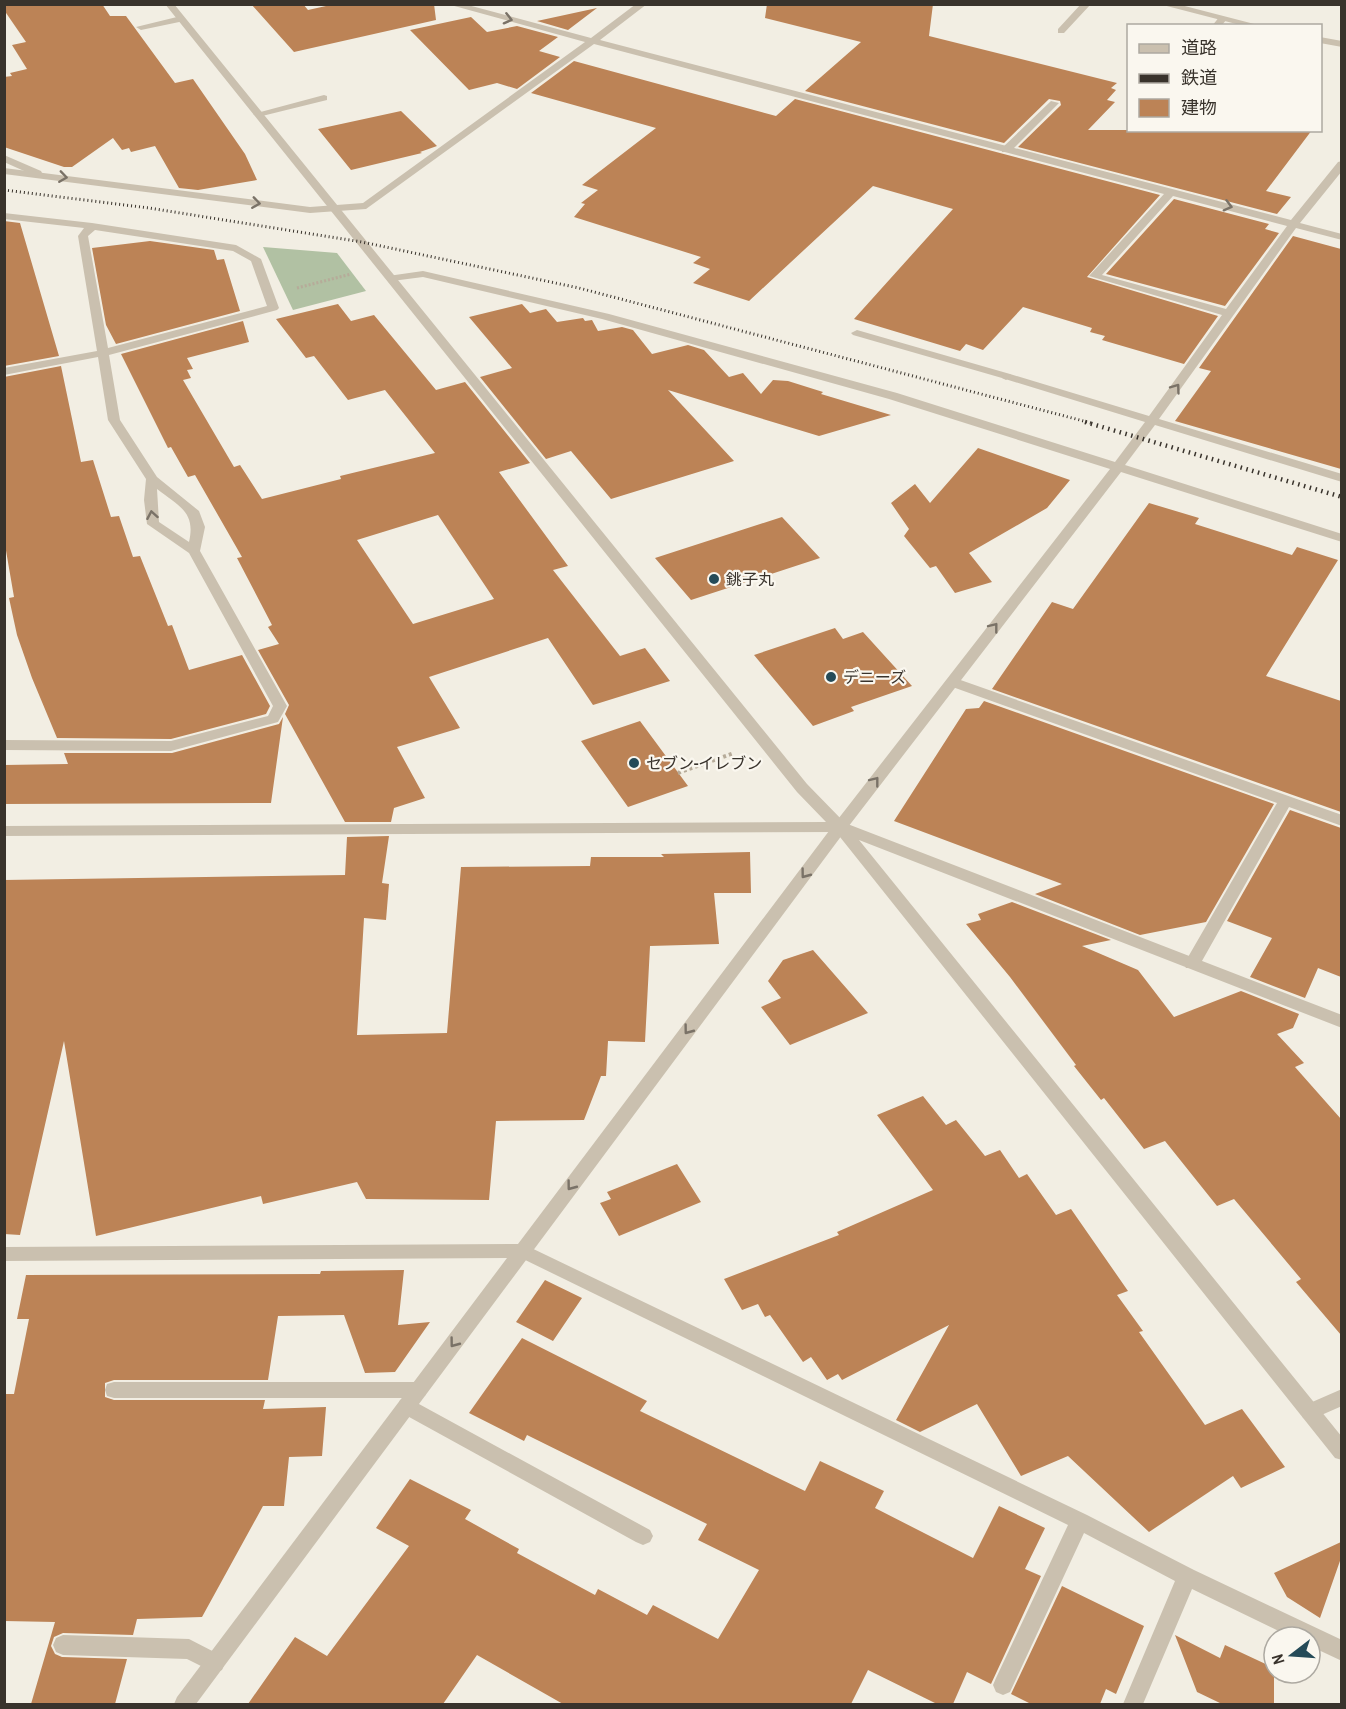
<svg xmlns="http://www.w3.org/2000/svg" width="1346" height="1709" viewBox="0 0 1346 1709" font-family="'Archivo Narrow','Noto Sans JP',sans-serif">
	<rect width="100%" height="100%" fill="#f2eee3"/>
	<path fill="#b1c1a3" d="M263,247L337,253L366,291L293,310Z"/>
	<path fill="#bc8356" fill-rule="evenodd" d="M4,4H102L110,16H126L175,83L193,79L245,154L257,180L198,190L179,188L155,146L131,152L129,148L122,150L113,138L72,167H64L4,147V77L12,76L10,73L27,69L12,45L26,42L4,10Z
		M251,4H303L308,10L335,4H434L436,20L294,52Z
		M767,4H933L929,36L1117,83L1111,88L1116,90L1107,100L1115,102L1088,130H1312L1266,191L1291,197L1277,214L1018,147L1061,105L1060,101L1049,99L1004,143L805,91L861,42L765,18Z
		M597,8L568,30L537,21Z
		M471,17L487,32L517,26L558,37L539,51L560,57L517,89L497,83L469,90L410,30Z
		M574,61L776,116L795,99L1160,195L1087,277L1218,316L1184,364L1102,340L1105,336L1090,332L1092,328L1023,307L983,350L966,344L960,351L854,319L953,209L873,186L749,301L693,283L710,269L693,263L701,257L574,217L585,204L581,203L598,190L582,185L656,128L531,93Z
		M401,111L437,146L420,152L422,153L351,170L318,129Z
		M1174,199L1269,224L1265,229L1279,233L1225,306L1106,274Z
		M4,221L20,223L59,356L4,366Z
		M1293,236L1341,249V469L1175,421L1211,371L1199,368Z
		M150,241L214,250L217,260L224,259L240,311L116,344L106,325L92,248Z
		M338,304L351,321L374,315L436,390L465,382L530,463L499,472L568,566L553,570L620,656L645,648L670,681L593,705L548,638L429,677L460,728L397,747L425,798L394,808L391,822H345L285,714L289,705L258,650L279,644L268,627L272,625L237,558L242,557L195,475L188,477L171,447L168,448L121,354L243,321L249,342L187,358L193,369L187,370L191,378L183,380L234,467L240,465L262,499L341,479L340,476L435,453L385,390L348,400L314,356L306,358L276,319ZM438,515L494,599L413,624L357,540Z
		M522,304L530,313L546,309L557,322L583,318L585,321L592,320L598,331L622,327L633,330L652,354L688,345L704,350L729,377L743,373L761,394L773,380L788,381L823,392L821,394L891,415L819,436L668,390L734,461L611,499L571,451L546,459L480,377L512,368L469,317Z
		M61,366L81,462L93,460L111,517L119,516L133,557L140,556L168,626L172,625L189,670L242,655L270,706L266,714L171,739L57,738L32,678L17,635L9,598L14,597L4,539V377Z
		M978,448L1070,480L1047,508L969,553L992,582L955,593L936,566L930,568L904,536L909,529L891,503L915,484L930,503Z
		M1149,503L1199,518L1195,524L1292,555L1297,547L1338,560L1266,676L1341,701V812L992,689L1052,602L1073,609Z
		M782,517L820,558L691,600L655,558Z
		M835,628L843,639L863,632L912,686L851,707L854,711L813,726L754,655Z
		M984,701L1274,804L1206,922L1140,935L1035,894L1062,884L894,821L966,709L979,708Z
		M283,717L271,803L4,804V765L68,764L64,753H172L279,724Z
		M640,721L688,786L628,807L581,741Z
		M1290,810L1341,828V977L1318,968L1305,998L1250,977L1272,938L1227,921Z
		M389,836L382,883L389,884L386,920L364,918L357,1035L447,1033L461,867L590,866L591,857H664L661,854L750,852L751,893H714L719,944L650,946L645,1042L608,1041L606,1076H601L584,1120L496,1121L489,1200L366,1199L357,1182L263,1204L261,1196L96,1236L64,1041L20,1235L4,1234V880L345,875L347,837Z
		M1012,902L1111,940L1082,946L1138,970L1174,1017L1241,991L1299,1014L1293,1028L1277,1034L1304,1063L1295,1067L1341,1119V1335L1296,1282L1301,1279L1234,1199L1217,1206L1165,1141L1144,1149L1104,1098L1101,1100L1074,1066L1076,1065L1010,977L966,924L981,920L978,914Z
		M813,950L868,1013L790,1045L761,1007L781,998L768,981L783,960Z
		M923,1096L946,1125L956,1120L985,1156L1000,1150L1019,1178L1027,1174L1056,1215L1071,1209L1128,1291L1117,1295L1143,1331L1139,1332L1205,1425L1242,1409L1285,1467L1241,1488L1233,1476L1149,1532L1068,1456L1021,1476L977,1404L920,1432L896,1420L949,1325L842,1380L838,1374L827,1380L811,1357L803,1362L770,1315L765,1317L758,1304L742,1310L724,1279L839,1235L837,1232L933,1190L877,1115Z
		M677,1164L701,1202L619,1236L600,1203L611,1199L607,1192Z
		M404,1270L398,1325L430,1322L395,1372L365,1373L344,1315L278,1316L268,1380H114L105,1383V1397L114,1400H265L263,1409L326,1407L322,1456L289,1457L284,1506H263L202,1617L137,1619L133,1635L63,1633L54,1637L51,1646L55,1654L62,1657L127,1659L115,1704H31L55,1622L4,1621V1394H14L29,1319H17L26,1275L320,1274L321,1271Z
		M545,1280L582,1298L553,1341L516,1322Z
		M522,1338L647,1401L640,1411L805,1491L820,1461L884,1491L875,1508L973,1558L999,1506L1045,1528L1025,1569L1041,1576L991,1684L967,1672L953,1704H937L868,1670L851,1704H563L477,1655L443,1704H248L295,1637L327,1656L409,1546L376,1528L410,1479L471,1510L465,1519L519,1549L517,1553L595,1595L598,1589L647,1615L653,1605L718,1639L759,1570L698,1540L707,1524L527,1435L524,1441L469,1413Z
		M1341,1542V1558L1320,1618L1287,1597L1274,1573Z
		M1062,1586L1144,1626L1116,1694L1106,1689L1100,1704H1031L1011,1694Z
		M1175,1635L1220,1658L1225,1645L1274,1668V1704H1222L1197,1692Z"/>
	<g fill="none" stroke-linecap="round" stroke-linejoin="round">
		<path stroke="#b6ab99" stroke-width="3" stroke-dasharray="2 2" stroke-linecap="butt" d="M297,288L351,274"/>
		<path stroke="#b6ab99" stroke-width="4" stroke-dasharray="3 3" stroke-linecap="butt" d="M678,773L734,753"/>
		<path fill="#cac0af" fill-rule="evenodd" d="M1081,4H1091L1064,33H1058V29Z
			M181,16L184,17V21L141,30L136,27Z
			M1220,16L1228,18L1221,26H1212Z
			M324,95L327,96V100L258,117L253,114Z
			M1051,101L1059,103L1010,152H1002V148Z
			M4,155L41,171L42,173L33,175L4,162Z
			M857,330L1010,374L1012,376L1006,380L1002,378L853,335L851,333Z
			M952,677L1342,815V826L1289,807L1198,968H1186L1184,964L1277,803L947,685L945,682Z
			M523,1244L1087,1515L1194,1570L1342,1640V1661L1310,1646V1637H1291L1192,1589L1143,1704H1123L1175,1581L1084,1533L1010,1692L1003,1695L996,1692L993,1685L996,1678L1068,1525L517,1256L514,1251L517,1246Z
			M114,1382H418L425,1384L427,1390L425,1396L408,1398L650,1530L653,1536L650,1542L643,1545L636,1542L400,1412L398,1406L400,1400L406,1398H114L107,1396L105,1390L107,1384Z
			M1342,1389V1406L1310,1420L1303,1418L1301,1412L1303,1406Z
			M63,1635L189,1639L222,1656L225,1663L222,1670L215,1673L187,1659L63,1655L56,1652L53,1645L56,1638Z"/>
		<path fill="#cac0af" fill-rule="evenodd" d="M447,4H464L591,38L636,4H647L600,40L1291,220L1338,162L1342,161V171L1300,223L1342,234V240L1296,228L1159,419L1342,474V482L1155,425L1125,465L1342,534V542L1121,472L845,831L196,1704H174L177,1697L507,1258L4,1261V1247L518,1244L835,823L1110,469L889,399L602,319L423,277L392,281L386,278L388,276L423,271L609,314L897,393L1115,462L1145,422L1002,378V374H1010L1149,416L1222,315L1089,276L1164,194L594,44L366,209L310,213L4,174V168L310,207L363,203L585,42ZM1173,196L1287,226L1226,309L1102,275Z
			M1159,4H1177L1262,26H1244Z
			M1320,37L1342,41V47L1320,43Z
			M4,213L92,223L236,245L261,259L279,308L277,310L109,355L120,420L157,477L199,511L205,527L200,551L287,706L278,722L171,751L4,750V740L171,741L268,716L273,706L189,553L147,524L144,500L146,479L108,420L98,357L4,375V368L97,351L78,236L84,228L4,219ZM95,230L233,251L251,261L267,306L108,348L88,236ZM157,489C179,506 196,512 189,542L159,522Z"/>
		<path fill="#cac0af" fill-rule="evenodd" d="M165,4H174L807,784L845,823L1342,1015V1028L859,840L1342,1437V1460L1335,1458L836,832L4,836V826L826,822L797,792Z"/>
		<path stroke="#39332c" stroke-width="3" stroke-dasharray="1 3" stroke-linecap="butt" d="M4,190L149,208L362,242L579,288L1091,423"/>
		<path stroke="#39332c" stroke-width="4.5" stroke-dasharray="1.5 4.5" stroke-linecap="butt" d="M1085,422L1342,497"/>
	</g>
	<defs><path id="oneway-chevron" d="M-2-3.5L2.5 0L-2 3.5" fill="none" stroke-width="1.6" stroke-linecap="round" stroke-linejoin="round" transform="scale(1.5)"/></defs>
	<g stroke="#7a7267">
		<use href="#oneway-chevron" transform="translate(508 19) rotate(14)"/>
		<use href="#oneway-chevron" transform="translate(63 177) rotate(8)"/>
		<use href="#oneway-chevron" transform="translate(256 203) rotate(8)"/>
		<use href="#oneway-chevron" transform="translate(1228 206) rotate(15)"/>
		<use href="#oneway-chevron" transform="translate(1176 388) rotate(-54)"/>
		<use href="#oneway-chevron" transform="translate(152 515) rotate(-100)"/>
		<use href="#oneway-chevron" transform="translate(994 627) rotate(-52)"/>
		<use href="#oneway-chevron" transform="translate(875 781) rotate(-52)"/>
		<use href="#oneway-chevron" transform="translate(805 874) rotate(127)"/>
		<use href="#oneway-chevron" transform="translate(688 1030) rotate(127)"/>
		<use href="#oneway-chevron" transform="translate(571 1186) rotate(127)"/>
		<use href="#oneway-chevron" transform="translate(454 1343) rotate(127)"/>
	</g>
	<g fill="#254b58" stroke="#faf7ef" stroke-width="2">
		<circle cx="714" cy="579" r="6"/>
		<circle cx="831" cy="677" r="6"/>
		<circle cx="634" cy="763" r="6"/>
	</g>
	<g text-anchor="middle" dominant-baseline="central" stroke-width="4.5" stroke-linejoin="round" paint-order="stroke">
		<g font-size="16" fill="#39332c" stroke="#faf7ef" text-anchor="start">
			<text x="726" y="579">銚子丸</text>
			<text x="843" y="677">デニーズ</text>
			<text x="646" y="763">セブン-イレブン</text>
		</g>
	</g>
	<rect width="1346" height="1709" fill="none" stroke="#39332c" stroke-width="12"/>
	<rect x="1127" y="24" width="195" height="108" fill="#faf7ef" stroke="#ada9a1" stroke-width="1.5"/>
	<rect x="1139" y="44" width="30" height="9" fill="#cac0af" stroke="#ada9a1" stroke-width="1.5"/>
	<text x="1181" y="54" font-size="18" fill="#39332c">道路</text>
	<rect x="1139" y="74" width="30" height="9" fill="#39332c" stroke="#ada9a1" stroke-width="1.5"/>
	<text x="1181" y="84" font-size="18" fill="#39332c">鉄道</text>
	<rect x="1139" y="99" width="30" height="18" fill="#bc8356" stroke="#ada9a1" stroke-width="1.5"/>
	<text x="1181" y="114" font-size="18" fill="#39332c">建物</text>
	<g transform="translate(1292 1655) rotate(253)"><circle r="28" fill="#faf7ef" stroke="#ada9a1" stroke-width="1.5"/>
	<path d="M0-4.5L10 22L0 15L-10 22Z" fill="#254b58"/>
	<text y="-9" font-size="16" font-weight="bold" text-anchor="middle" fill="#39332c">N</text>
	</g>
</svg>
